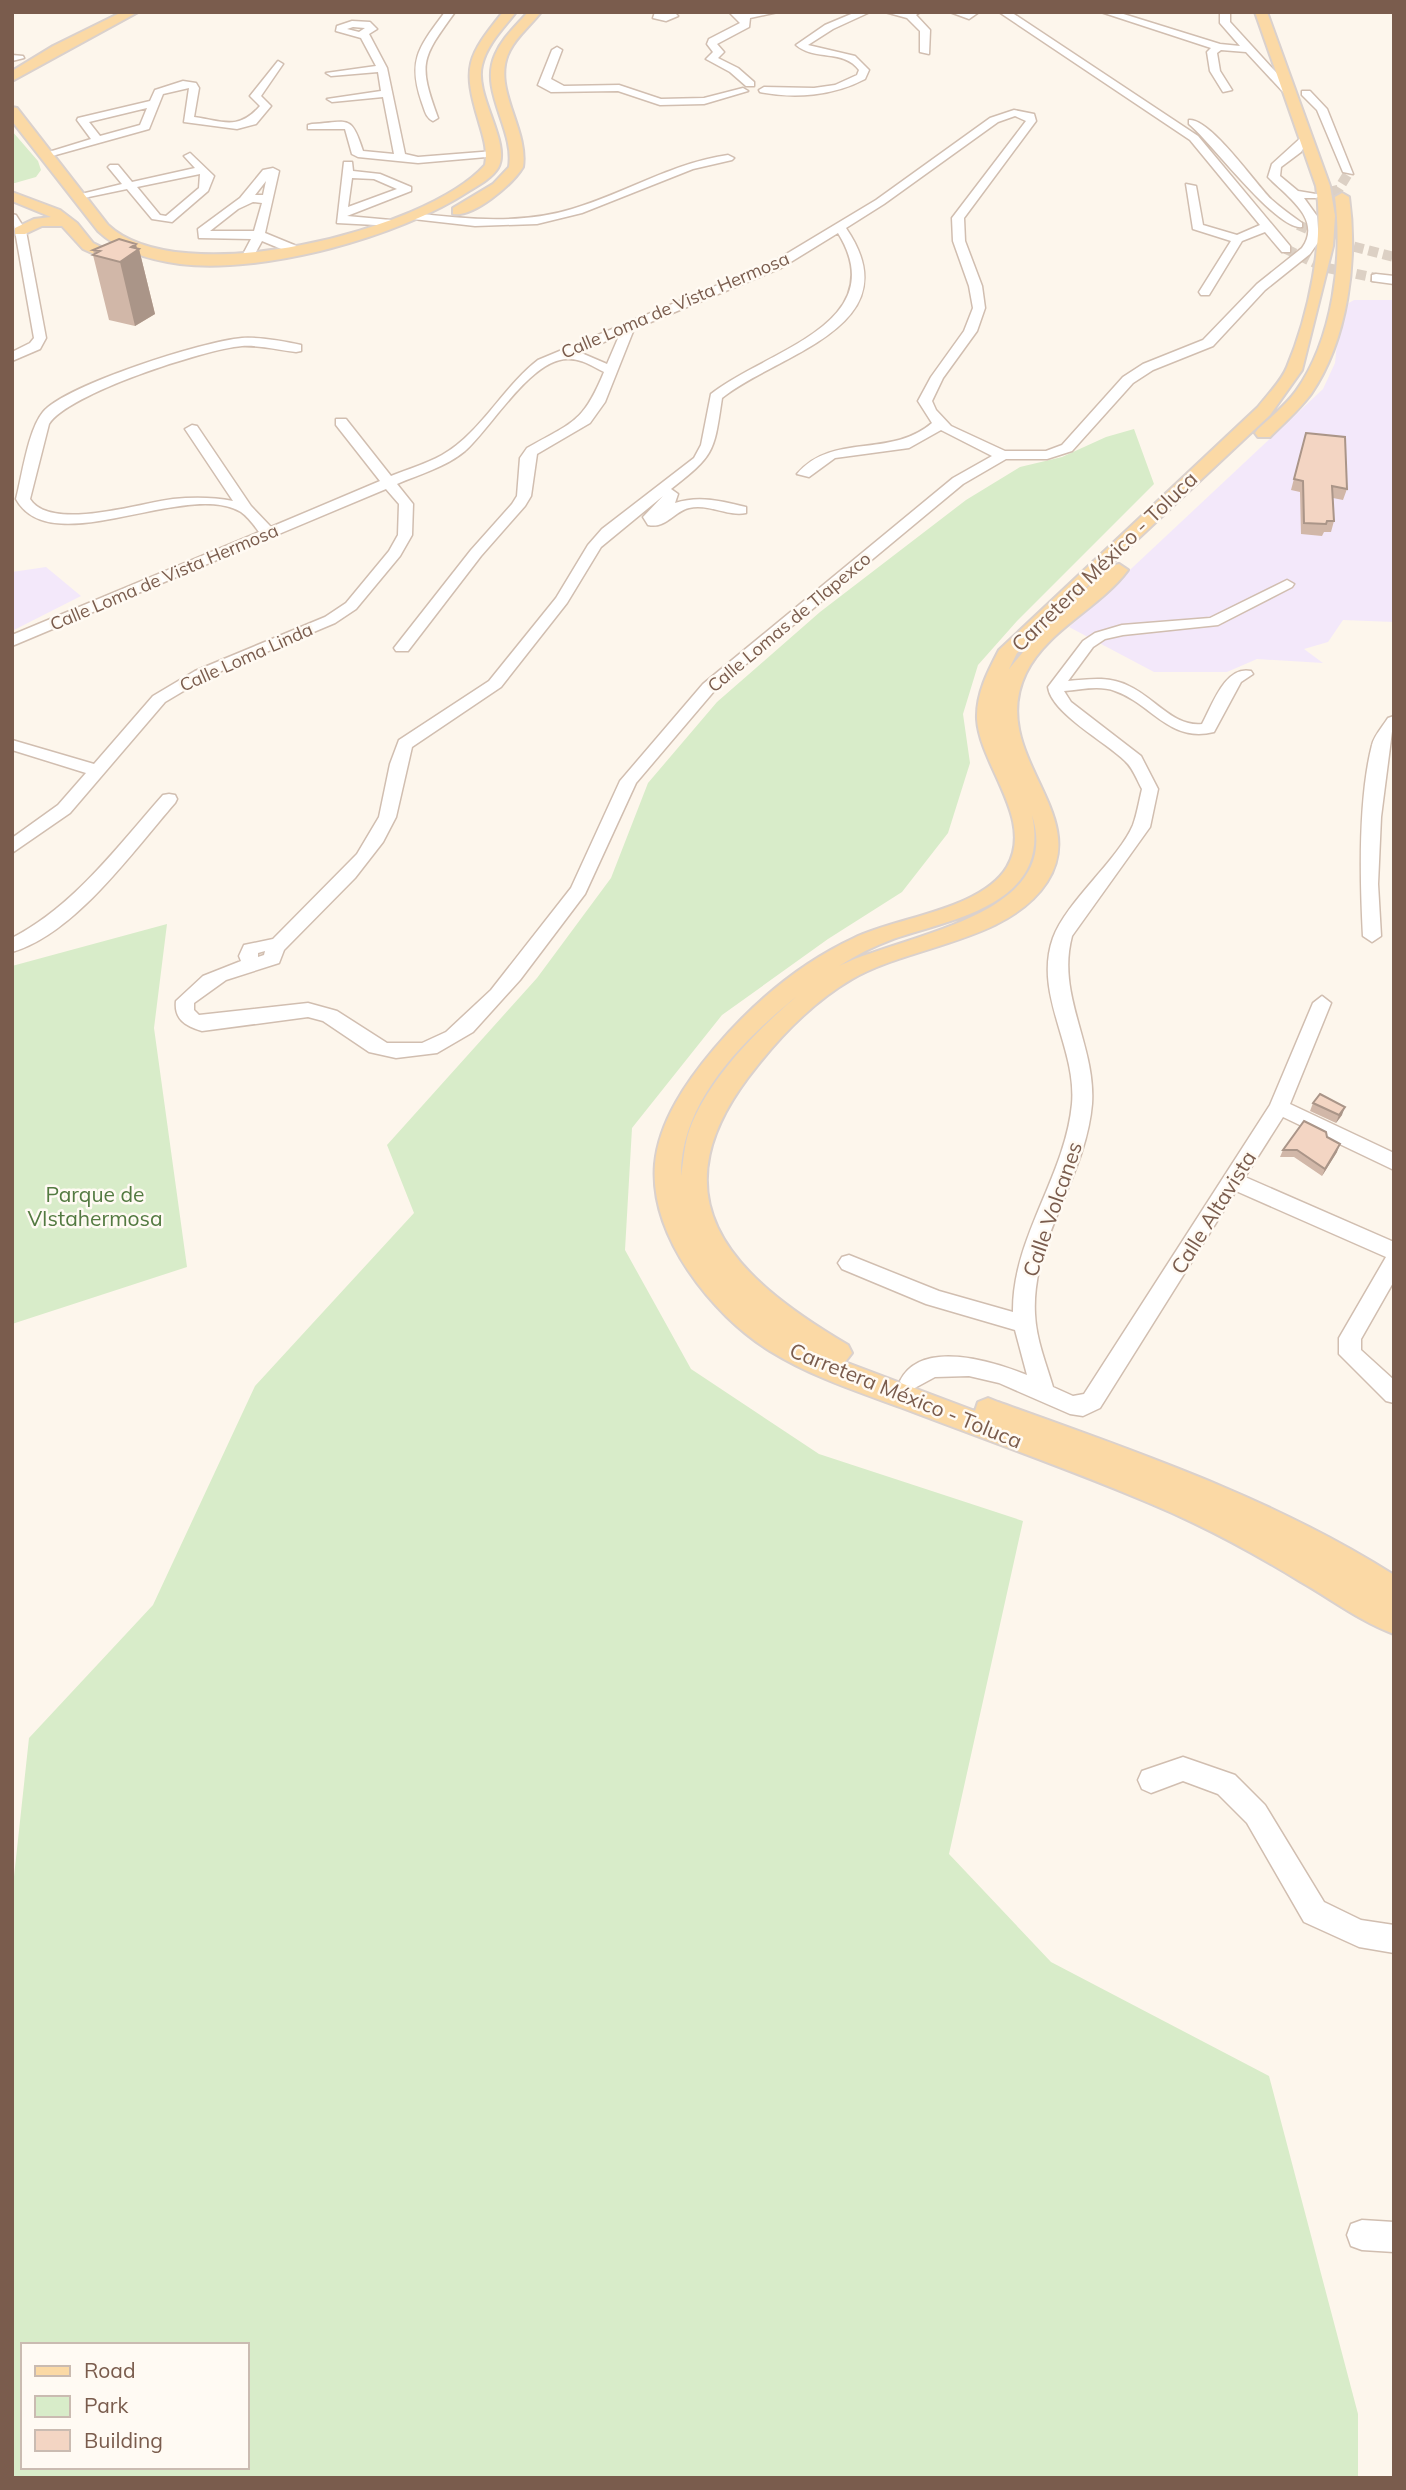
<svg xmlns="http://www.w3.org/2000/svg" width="1406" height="2490" viewBox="0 0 1406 2490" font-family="Mulish,sans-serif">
	<rect width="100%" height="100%" fill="#fdf6ec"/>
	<path fill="#f3e8fa" d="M1354,300H1394V622L1343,620L1328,642L1304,649L1323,663L1257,659L1227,672H1154L1069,627L1323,389L1335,363L1338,333L1347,304Z
		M46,567L81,596L12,631V572Z"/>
	<path fill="#d8ecc9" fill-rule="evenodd" d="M12,131L38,161L41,170L36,177L15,183H12Z
		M1134,429L1154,484L1017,621L978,665L963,714L970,763L948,833L902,892L828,939L722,1015L632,1128L625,1250L691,1369L819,1454L1023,1521L949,1854L1051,1962L1269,2076L1358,2414V2478H12V1895L29,1738L153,1605L255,1386L414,1213L387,1145L537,978L611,878L648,783L717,702L820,612L966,500L1020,467L1062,457L1106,437ZM23,2345H247V2467H23Z
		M167,924L154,1028L187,1267L12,1324V966Z"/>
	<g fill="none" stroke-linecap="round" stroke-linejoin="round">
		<path stroke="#dcd0c4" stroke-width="10" stroke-dasharray="10 5" stroke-linecap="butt" d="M1316,195L1338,190L1349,172
			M1298,225L1340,243L1394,257
			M1286,249L1323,267L1376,278"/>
		<g stroke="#d1beb0" stroke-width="3">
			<path id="minor" d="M445,12H455C421,59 418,63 438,118L433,121C426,118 425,111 422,103C407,60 419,47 445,12Z
				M655,12H674L678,16L666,21L653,18Z
				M729,12H778L750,18L749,27L717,44L724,52L718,58L738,68L754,82V86H746L730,72L706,59L713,52L707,44L709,39L740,23Z
				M856,12H870L833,29L808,45L855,56L869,70L865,79C833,96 795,99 760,92L759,90L764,87L814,88L835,85L857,75L859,70C844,49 814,61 796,45L825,25Z
				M885,12H920L916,15L930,30L929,54L920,52V31L907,18Z
				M950,12H979L969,19Z
				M999,12H1011L1198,136L1290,246V252H1282L1265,232L1242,241L1209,295H1201L1199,292L1231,241L1193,229L1186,184L1196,186L1203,225L1237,235L1260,225L1190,140Z
				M1101,12H1117L1220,44L1240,46L1220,23V12H1230V22L1295,93L1286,95L1246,52L1221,50L1217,53L1220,71L1232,90L1223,92L1210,71L1207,52L1211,48Z
				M352,21L370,22L377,29L369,34L387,68L405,154L418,157L494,151L500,154L498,156L418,163L358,157L352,154L345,129H308V125L312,124C348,122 351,113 363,151L394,154L383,97L332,102L327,99L381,91L378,72L331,76L326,73L376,66L361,38L336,31L337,26ZM353,27L365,28L359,32L347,29Z
				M557,47L562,50L551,79L564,86L619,85L661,99L704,98L743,88L748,91L704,104L660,105L618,91L551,92L538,85L552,50Z
				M12,55L23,56L24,58L12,61Z
				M278,61L283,64L261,96L271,106L256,124L237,129L184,122L189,88L163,94L149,129L45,158L39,155L91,139L77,120L78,118L150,101L155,90L183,81L196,83L199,88L194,117C223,121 238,131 260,106L250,96ZM147,108L140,125L100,136L89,122Z
				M1302,91H1310L1327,109L1353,174L1343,172L1317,110L1302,95Z
				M1014,110L1034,114L1036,121L964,218L965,241L982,286L985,308L977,331L943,378L932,401L936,410L951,426L1005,451H1046L1062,445L1123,377L1143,364L1203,340L1257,284L1302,248C1323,219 1286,196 1268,177L1272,164L1305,134L1310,137L1301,152L1281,167L1280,176L1298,191L1322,195L1316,198H1304L1317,216L1319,241L1310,254L1265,290L1213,346L1153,370L1133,383L1072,451L1047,459H1006L963,484L715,690L636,783L585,894L520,980L473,1032L437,1053L396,1058L369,1052L323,1021L308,1017L202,1031C185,1026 174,1019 176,1001L203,976L241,961L239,956L244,945L273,939L357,854L379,817L390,764L399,740L489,681L556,598L588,545L602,529L694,458L701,445L711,394C762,352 895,325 838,233L781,268L634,329L605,402L590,423L537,454L531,496L525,506L481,556L408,651H396L394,648L471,550L512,504L517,496L520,458L527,448C573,422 583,423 604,372C592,366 582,359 569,359C532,357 491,428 465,451C446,467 420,474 397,484L413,504L412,535L400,556L356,609L335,623L207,677L165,702L70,813L12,853V838L58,805L86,773L12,750V740L94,764L153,696L195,671L325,617L346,603L389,551L398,535L399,504L386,489L12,646V635L259,532C254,525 248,517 241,512C186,479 51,563 16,499C22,476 28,430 43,412C66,385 204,341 242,338C260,337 283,341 301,345V351L296,352C279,350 259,345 242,346C205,349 67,394 49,424L30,499C51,532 140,503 173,499C193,497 213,497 233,501L185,429L192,425L197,426L251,506L271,527L380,481L336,425V419H346L391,476C408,469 426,464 442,455C479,435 503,387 538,360L773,262L876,200L990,118ZM1015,116L1026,121L952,218L953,241L969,286L973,308L964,331L931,377L918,401L932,423C890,459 832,432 797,474L809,477L835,458L909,448L941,430L992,456L953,478L703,684L620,781L571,888L491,990L446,1032L422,1043H387L337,1011L308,1003L199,1015L194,1010V1003L226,980L279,963L284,950L355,878L383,842L396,817L412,747L501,687L567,603L601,547L663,496L643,517L648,525C666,529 673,512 689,508C708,503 728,517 746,513V507C722,501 699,495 675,503L678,494L671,489C715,455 714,452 722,398C776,354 914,327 846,228L884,204L998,122ZM619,336L607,364L579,352ZM265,951L264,955L258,957V953Z
				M1189,120C1210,118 1255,183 1271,199C1281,208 1291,215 1302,223V227C1277,231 1212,143 1189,124Z
				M190,153L214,176L208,191L172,222L152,219L127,189L79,199L73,196L122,184L108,167L110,165H118L132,182L195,168L184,156ZM200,174L199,188L166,216L160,215L137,187Z
				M728,155L734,158L732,160L693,169L582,213L537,224L475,226L413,219L407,216L413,213C466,219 520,225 572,209C626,193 672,163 728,155Z
				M344,162H352L353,171L380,174L411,187V191L347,216L391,220L395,222V226L337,223ZM352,178L374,179L397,189L348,207Z
				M273,168L279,171L265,233L299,247V253H291L262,241L251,261L247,262L241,258L251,239L199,238L198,229L240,198L263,170ZM266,181L263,195H255ZM253,202L262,203L254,231H210L238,209Z
				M12,214L16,215L26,231L46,338L40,349L12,361V352L30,343L34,338Z
				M1376,274L1394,276V284L1372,281V275Z
				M1287,580L1294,584L1292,587L1218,625L1123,635L1105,639L1093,647L1068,681C1089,679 1110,676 1129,686C1154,697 1173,727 1202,724C1212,706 1225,665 1251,671L1253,674L1241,682L1214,732C1169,743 1152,704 1115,691C1099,685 1080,690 1064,691L1071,702L1141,756L1158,789L1150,827L1072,936C1056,995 1096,1045 1092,1104C1086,1177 1031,1240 1035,1314C1036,1339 1046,1363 1053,1387L1073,1396L1084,1394L1270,1105L1313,1003L1322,996L1331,1003L1290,1104L1394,1153V1170L1283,1117L1245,1177L1394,1242V1281L1361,1339V1350L1394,1380V1403L1386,1401L1339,1354V1338L1386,1257L1236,1191L1100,1408L1083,1416L1070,1414L999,1383L969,1376L935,1377L911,1390L903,1388L900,1381C921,1338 995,1362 1027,1375L1015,1330L926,1304L842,1269L838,1263L842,1257L849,1255L939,1291L1013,1312C1012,1238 1065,1177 1072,1104C1077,1047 1033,994 1053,938C1066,902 1118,860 1133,825C1137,814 1139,801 1142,789C1137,780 1133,768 1125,761C1106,742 1051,713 1048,687L1083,641L1095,633L1122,625L1210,618Z
				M1394,716L1381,817L1378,884L1381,936L1372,942L1363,936C1360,880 1358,800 1372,745C1374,736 1383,726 1388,718Z
				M169,794L175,795L177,799L175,803C133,851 75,934 12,952V938C74,906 117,847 163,795Z
				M1183,1757L1235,1775L1265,1805L1324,1902L1361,1920L1394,1925V1953L1359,1947L1304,1922L1247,1823L1218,1794L1183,1781L1151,1793L1142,1789L1138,1780L1142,1771Z
				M1362,2220L1394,2222V2252L1362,2250L1351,2246L1347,2235L1351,2224Z"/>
		</g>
		<g stroke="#dad1cd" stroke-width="4">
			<path id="major" d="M122,12H138L12,81V71L53,46Z
				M503,12H516C503,29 487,44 482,65C474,96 512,143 498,168C492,178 479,185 469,191C399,237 264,274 180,264C151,260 120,252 98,231L12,121V107L17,108L108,225C179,292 425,232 485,165C488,150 483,136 479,122C462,66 467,57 503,12Z
				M528,12H541C531,25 517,36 510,50C490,87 529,128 523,167C513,184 473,218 453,214V208L493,184L509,167C515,130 479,91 495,55C502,38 516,26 528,12Z
				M1255,12H1267L1330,186L1335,216L1333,246L1302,370L1270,415L1063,609L1112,566L1119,564L1128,570C1100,608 1048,629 1026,673C987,754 1092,812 1047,882C1008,942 910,945 852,979C816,1000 783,1033 757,1066C651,1196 728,1274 848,1345L852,1353L845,1362L975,1411L978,1402L988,1398L998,1402C1134,1451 1271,1497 1394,1575V1634C1361,1622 1331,1599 1301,1582C1252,1552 1202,1525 1149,1503C1069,1469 986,1440 905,1409C859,1392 812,1377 770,1351C712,1315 649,1236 655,1164C659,1121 687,1081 714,1049C752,1004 800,963 854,938C897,917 981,910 1007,867C1035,820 980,766 977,719C976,694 988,671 999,650L1258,407C1267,395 1281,382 1287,367C1308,317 1325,240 1316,186ZM1037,635L1009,669L1017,653ZM1032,815C1065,917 903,934 839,966C856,955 874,946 893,939C956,918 1051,904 1032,815ZM797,996C756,1031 702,1085 687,1138C684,1150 683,1163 681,1176C680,1102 744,1039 797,996Z
				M12,192L60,210L77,223L93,243L134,263L126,268L121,266L83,249L62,226H42L25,234H15V228L34,219L51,217L12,201Z
				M1342,193L1349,197C1358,260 1348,340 1311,394C1299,410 1284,423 1270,437H1258L1255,433L1258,429C1271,417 1286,405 1296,391C1333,339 1343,259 1335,197Z"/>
		</g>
		<use href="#minor" fill="#fff" fill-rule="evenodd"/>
		<use href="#major" fill="#fbd9a5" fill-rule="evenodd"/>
	</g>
	<path fill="#d1b7a8" d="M136,244L137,248L139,249L155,314L135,326L109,320L93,255L94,254L93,250Z
		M1306,433L1347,489L1343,500L1333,498L1334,521L1331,532H1324L1322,536L1301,534L1300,492L1291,490Z
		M1313,1103L1342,1115L1336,1123L1310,1111Z
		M1327,1137L1337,1152L1322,1176L1294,1157H1280L1283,1150Z"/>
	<path fill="#aa9588" d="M136,244L137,250L139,249L155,314L135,326L120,262L131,247Z
		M1345,1107L1342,1115L1336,1123L1339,1115Z
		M1340,1144L1337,1152L1322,1176L1325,1169Z"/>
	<path fill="#f3d5c3" stroke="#aa9588" stroke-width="2" d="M119,239L136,244L131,247L139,249L120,262L93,255L100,251L93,250Z
		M1306,433L1345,437L1347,489L1332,486L1334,521H1327L1326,524L1304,523L1303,481L1294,479Z
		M1320,1094L1345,1107L1339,1115L1313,1103Z
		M1304,1121L1326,1132L1327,1137L1340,1144L1325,1169L1297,1150H1283Z"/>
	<g text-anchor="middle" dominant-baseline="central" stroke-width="5" stroke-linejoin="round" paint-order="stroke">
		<g font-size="18" fill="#7a5c4d" stroke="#fffaf3">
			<text transform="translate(675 305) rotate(-23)">Calle Loma de Vista Hermosa</text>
			<text transform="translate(164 577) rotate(-23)">Calle Loma de Vista Hermosa</text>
			<text transform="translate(789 622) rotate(-40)">Calle Lomas de Tlapexco</text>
			<text transform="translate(246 657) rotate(-24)">Calle Loma Linda</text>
		</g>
		<g font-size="21" fill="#7a5c4d" stroke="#fffaf3">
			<text transform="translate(1104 561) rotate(-44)">Carretera México - Toluca</text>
			<text transform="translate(1052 1209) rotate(-71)">Calle Volcanes</text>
			<text transform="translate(1213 1212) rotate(-58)">Calle Altavista</text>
			<text transform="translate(906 1395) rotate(22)">Carretera México - Toluca</text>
		</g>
		<g font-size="21" fill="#537a41" stroke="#fffaf3">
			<text x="95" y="1194">Parque de<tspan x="95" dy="24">VIstahermosa</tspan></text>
		</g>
	</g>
	<rect width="1406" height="2490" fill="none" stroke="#7a5c4d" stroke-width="28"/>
	<rect x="21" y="2343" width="228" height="126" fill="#fffaf3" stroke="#cabbb1" stroke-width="2"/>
	<rect x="35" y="2366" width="35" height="10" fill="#fbd9a5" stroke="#cabbb1" stroke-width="2"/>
	<text x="84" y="2378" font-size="21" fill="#7a5c4d">Road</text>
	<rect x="35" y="2396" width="35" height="21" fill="#d8ecc9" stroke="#cabbb1" stroke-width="2"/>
	<text x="84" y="2413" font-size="21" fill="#7a5c4d">Park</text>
	<rect x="35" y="2430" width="35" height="21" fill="#f3d5c3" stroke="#cabbb1" stroke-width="2"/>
	<text x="84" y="2448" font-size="21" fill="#7a5c4d">Building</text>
</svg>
